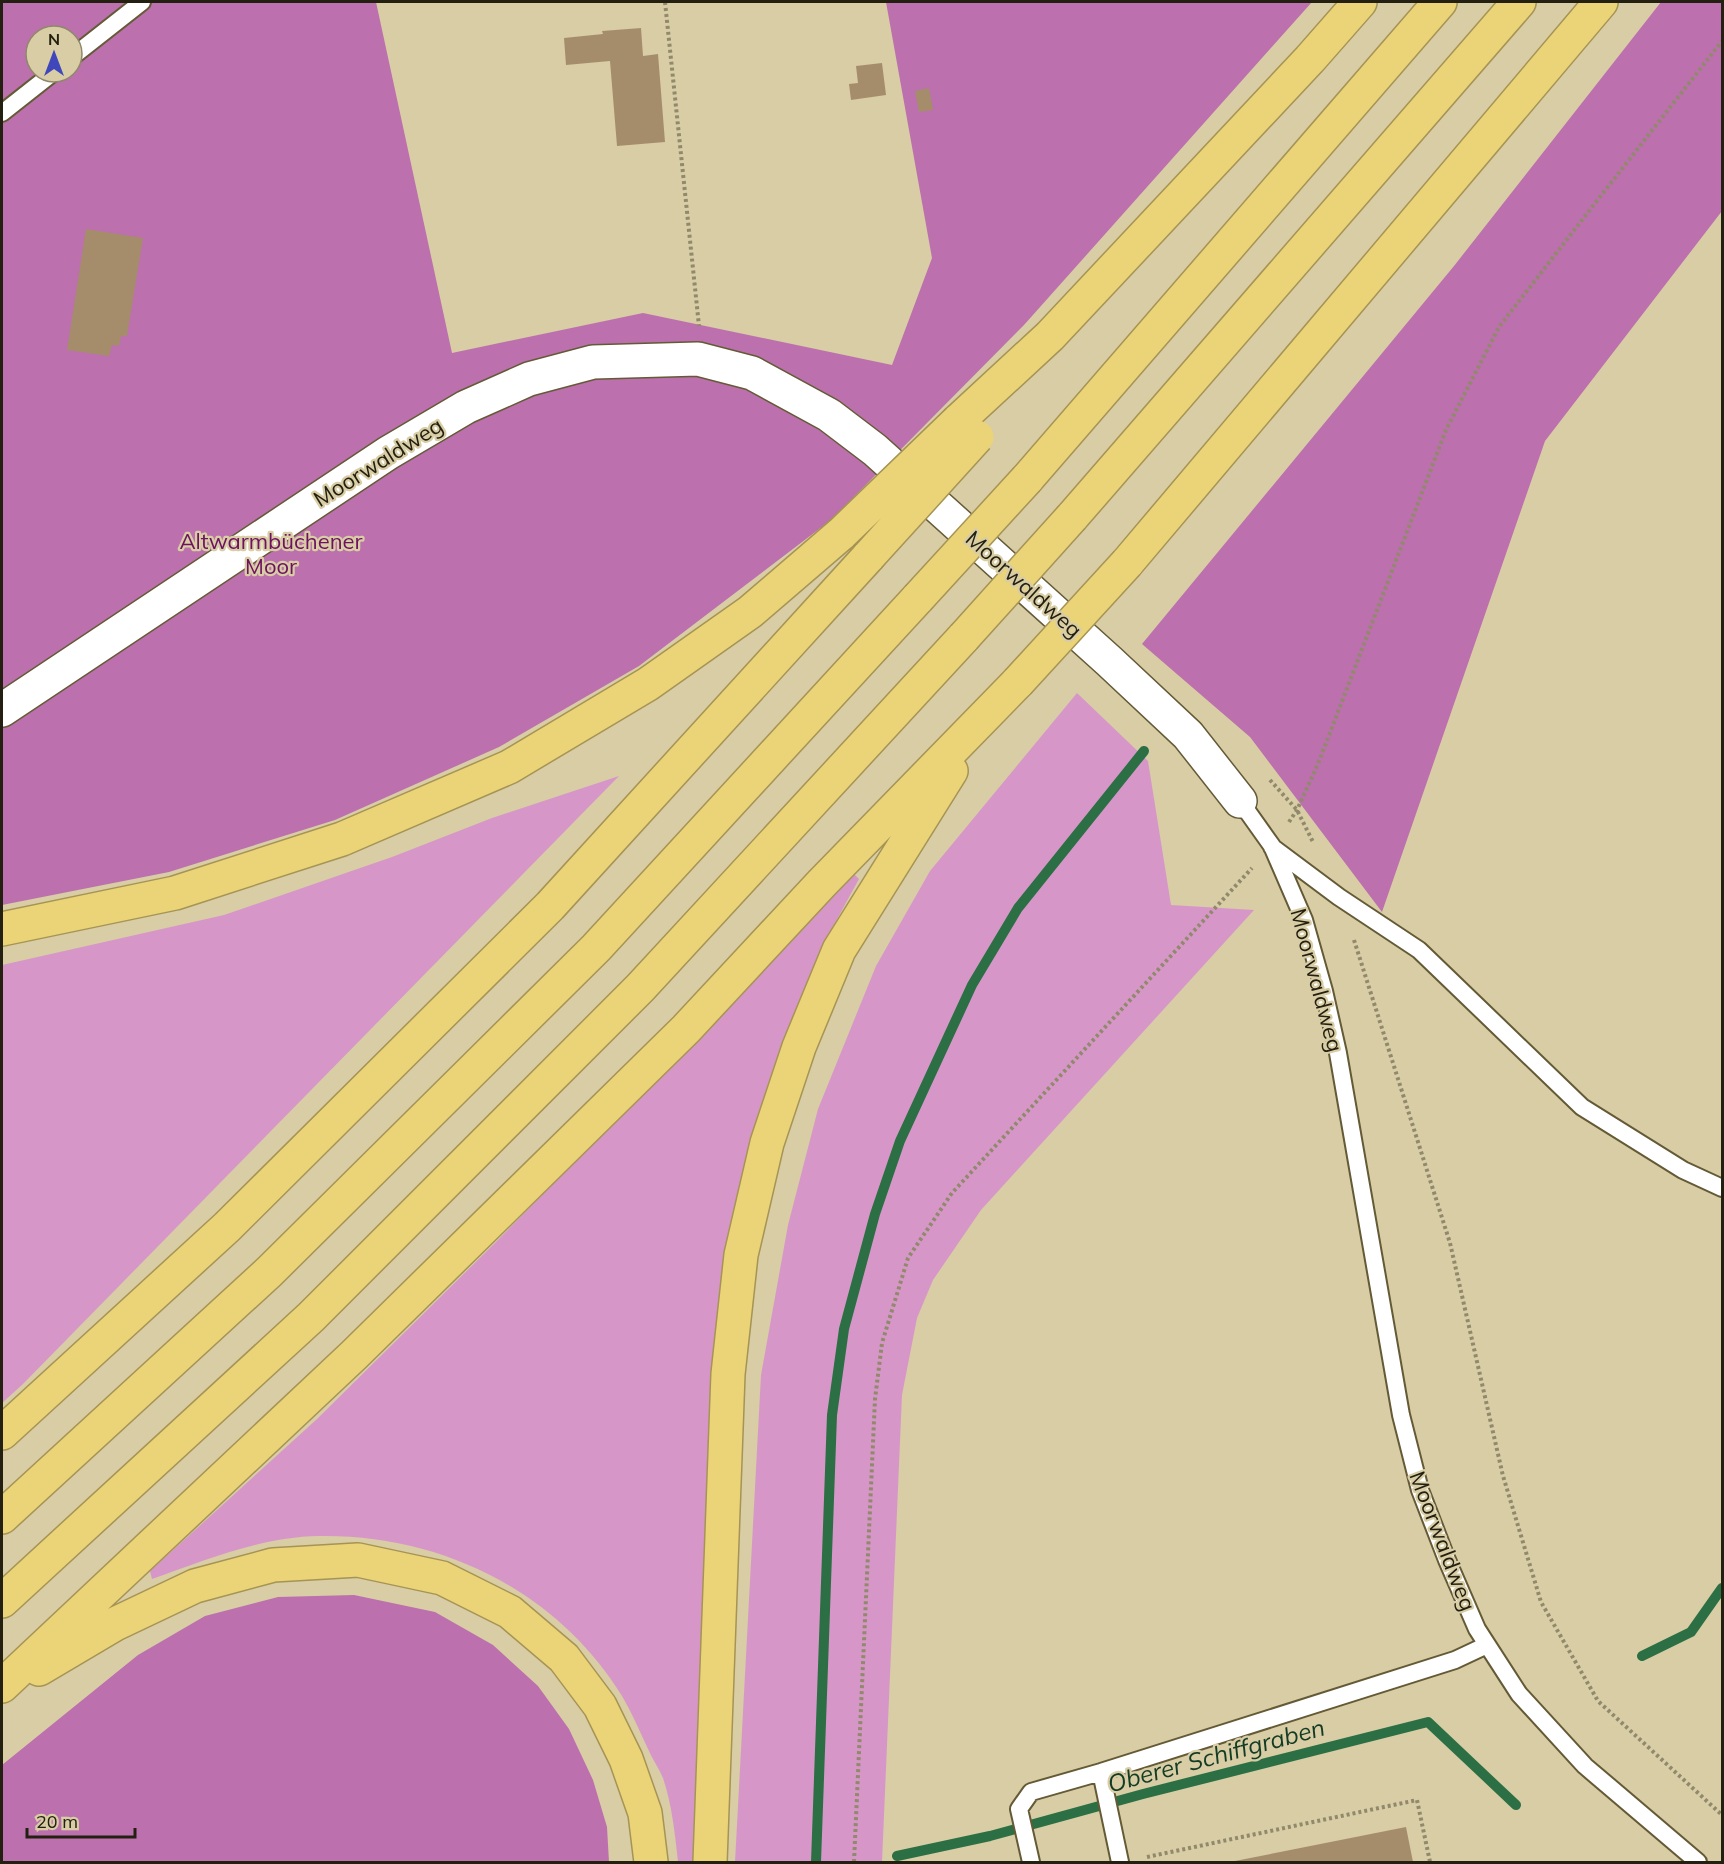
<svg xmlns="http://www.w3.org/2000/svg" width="1724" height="1864" viewBox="0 0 1724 1864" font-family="Mulish,sans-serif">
	<rect width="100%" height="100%" fill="#d8cda5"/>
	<path fill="#d697c8" d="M1077,693L1148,761L1171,905L1254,910L981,1210L933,1280L917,1318L902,1395L882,1862H735L761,1375L788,1225L818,1109L876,966L930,871Z
		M619,776L23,1384L2,1403V965L224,915L392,857L492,818Z
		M852,872L859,879L830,932L805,987L772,1075L755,1129L714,1376L693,1862H678C675,1834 672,1805 663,1778C659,1768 652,1759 648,1749C640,1732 632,1713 622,1696C557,1591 441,1534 319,1536C261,1537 206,1560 152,1579L150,1571L317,1419L496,1242L615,1121Z"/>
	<path fill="#bc70ad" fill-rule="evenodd" d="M2,2H376L452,353L643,313L892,365L932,258L886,2H1312L1024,325L831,520L639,666L499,747L335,820L169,872L2,905ZM36,36H72V72H36Z
		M1661,2H1722V211L1545,441L1382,912L1250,737L1142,644L1454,266Z
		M354,1595L435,1612L493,1645L538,1686L569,1729L593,1780L607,1827L609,1862H2V1765L138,1655L205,1616L278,1597Z"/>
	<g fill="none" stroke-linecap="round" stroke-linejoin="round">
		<path stroke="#2c6f44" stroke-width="10" d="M1642,1656L1691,1632L1722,1588
			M897,1856L990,1836L1143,1794L1428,1722L1516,1805
			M816,1862L832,1415L844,1329L875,1214L900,1141L972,985L1018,908L1144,751"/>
	</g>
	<path fill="#a58d6c" d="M641,28L643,56L658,54L665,142L617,146L610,61L566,65L564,38L603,34L602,31Z
		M882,63L886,95L851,100L849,84L858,83L856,66Z
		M929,88L933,110L919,112L915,91Z
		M86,229L143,238L127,336H121L119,346L112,345L109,356L67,350Z
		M1406,1827L1413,1862H1235V1861Z"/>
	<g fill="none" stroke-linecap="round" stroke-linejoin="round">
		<g stroke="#645a36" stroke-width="20">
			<path id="lane" d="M72,57L142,2
				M2,113L54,72
				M1240,801L1272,846L1304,920L1324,991L1338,1053L1401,1415L1420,1490L1447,1560L1477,1629L1519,1694L1585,1766L1698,1862
				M1272,847L1339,897L1419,950L1582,1107L1683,1170L1722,1188
				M1101,1772L1120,1862
				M1031,1862L1019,1809L1031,1792L1101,1772L1455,1660L1487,1645"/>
		</g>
		<g stroke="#645a36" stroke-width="36">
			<path id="street" d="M2,710L388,453L466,407L529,379L593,362L698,359L752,373L829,415L875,450L1109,661L1188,735L1240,801"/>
		</g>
		<g stroke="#a59454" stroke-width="36">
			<path id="highway" d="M958,421L1050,336L1310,59L1360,2
				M1027,479L1440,2
				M1072,517L1519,2
				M1127,563L1601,2
				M2,929L175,893L342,839L509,767L648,684L750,612L842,533
				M2,1433L227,1227L550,906L869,556
				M2,1517L269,1272L596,948L918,598
				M2,1601L311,1317L640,988L964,637
				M39,1669L115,1624L195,1586L273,1565L358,1560L442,1578L510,1612L564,1658L600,1706L626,1759L645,1813L651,1862
				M2,1686L354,1355L686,1029L822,883L1018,682
				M710,1862L728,1374L741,1255L767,1143L799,1047L839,950L951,771"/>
		</g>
		<path stroke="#91896b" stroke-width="4" stroke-dasharray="3 3" stroke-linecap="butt" d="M665,2L699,326
			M1270,780L1297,810L1313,842
			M1289,822L1297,810L1318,764L1446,430L1499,327L1589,211L1722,41
			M1354,940L1450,1243L1503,1476L1541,1602L1598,1701L1722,1815
			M1147,1857L1417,1800L1430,1862
			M854,1862L875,1399L882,1343L908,1258L952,1193L1252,868"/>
		<use href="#lane" stroke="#fff" stroke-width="16"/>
		<use href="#street" stroke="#fff" stroke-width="33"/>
		<use href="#highway" stroke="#ebd378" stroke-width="33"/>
		<g stroke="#a59454" stroke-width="36" stroke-linecap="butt">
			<path id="highway-bridge" d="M842,533L958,421
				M869,556L977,437
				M918,598L1027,479
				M964,637L1072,517
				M1018,682L1127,563"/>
		</g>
		<use href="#highway-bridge" stroke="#ebd378" stroke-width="33"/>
	</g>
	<g text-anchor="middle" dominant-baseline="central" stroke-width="4.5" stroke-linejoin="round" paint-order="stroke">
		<g font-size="22" fill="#242011" stroke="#d8cda5">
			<text transform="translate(378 462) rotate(-32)">Moorwaldweg</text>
			<text transform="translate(1024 584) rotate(42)">Moorwaldweg</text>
			<text transform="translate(1317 980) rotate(75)">Moorwaldweg</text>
			<text transform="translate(1443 1541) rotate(69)">Moorwaldweg</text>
		</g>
		<g font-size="22" fill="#6f1162" stroke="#d8cda5">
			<text x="271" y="541">Altwarmbüchener<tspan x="271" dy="25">Moor</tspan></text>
		</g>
		<g font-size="24" font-style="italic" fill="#143b24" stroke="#d8cda5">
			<text transform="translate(1216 1755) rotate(-15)">Oberer Schiffgraben</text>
		</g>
	</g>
	<rect width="1724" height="1864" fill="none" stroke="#242011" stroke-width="6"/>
	<g transform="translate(54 54)"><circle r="28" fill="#d8cda5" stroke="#90886a" stroke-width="1.5"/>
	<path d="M0-4.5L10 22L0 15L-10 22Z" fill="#4047bb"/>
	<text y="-9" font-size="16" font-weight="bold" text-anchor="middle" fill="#242011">N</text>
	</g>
	<path d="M27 1828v9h108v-9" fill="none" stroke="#242011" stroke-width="3"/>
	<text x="36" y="1828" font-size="18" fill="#242011" stroke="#d8cda5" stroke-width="4.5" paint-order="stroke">20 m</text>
</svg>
